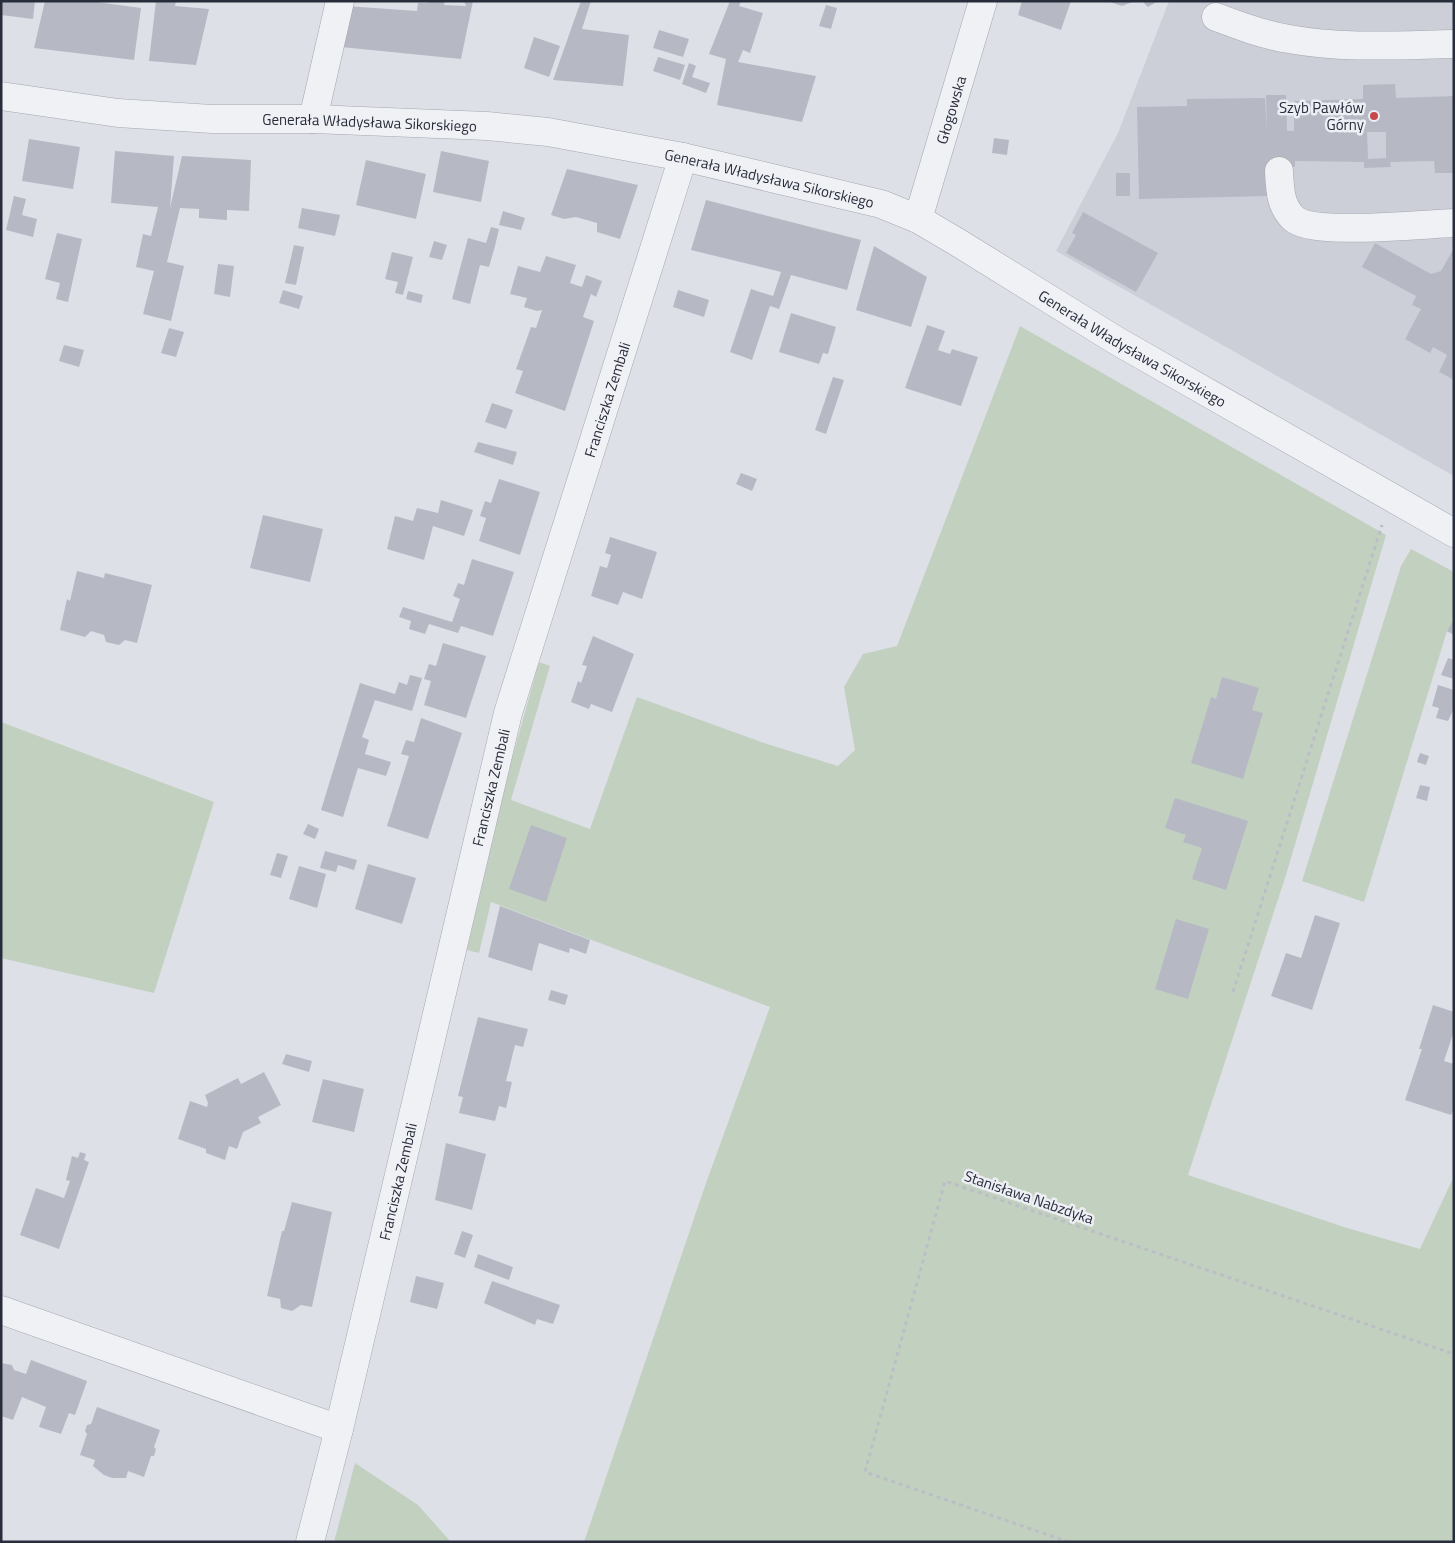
<svg xmlns="http://www.w3.org/2000/svg" width="1455" height="1543" viewBox="0 0 1455 1543" font-family="'Titillium Web',sans-serif">
	<rect width="100%" height="100%" fill="#dee0e7"/>
	<path fill="#cccfd8" d="M1169,1H1454V476L1056,251L1118,133Z"/>
	<path fill="#c2d0c0" d="M1020,326L1386,535L1286,875L1188,1175L1347,1228L1420,1249L1454,1176V1542H584L706,1183L770,1007L491,902L479,953L467,950L510,766L539,662L550,666L511,800L590,829L637,697L767,744L838,766L855,750L844,687L863,654L897,646Z
		M1411,549L1454,572V619L1447,631L1364,902L1302,881L1401,566Z
		M1,722L214,802L154,993L1,958Z
		M355,1463L418,1505L451,1542H334Z"/>
	<path fill="#b6b9c3" fill-rule="evenodd" d="M1,1H35L33,19L1,15Z
		M45,1H89L141,8L134,60L34,48Z
		M156,1H176L175,6L209,9L196,65L149,61Z
		M428,1H445L444,5L466,6L464,1H473L461,59L341,47L346,6L417,11L418,3H428Z
		M581,1H591L582,29L629,35L623,86L553,80Z
		M730,1H741L739,6L763,13L750,53L743,50L738,62L816,76L802,122L717,105L726,59L709,54Z
		M1022,1H1071L1061,30L1018,15Z
		M1107,1H1135L1122,6Z
		M1142,1H1158L1148,7Z
		M826,5L837,8L831,29L819,26Z
		M659,30L689,39L683,57L653,48Z
		M534,37L560,46L549,77L524,68Z
		M658,57L685,65L680,80L653,71Z
		M689,63L696,66L692,77L710,83L706,93L682,84Z
		M1395,84L1396,98L1454,96L1453,173H1435L1434,161L1390,162L1391,167L1364,168V162L1295,161V167L1267,168V196L1139,199L1137,107L1187,106V99L1265,98L1267,132L1266,95H1286L1287,131H1294V101L1363,99V85ZM1367,132H1386V158L1368,159Z
		M994,138L1009,140L1007,155L992,153Z
		M29,139L80,147L73,189L22,181Z
		M115,151L174,156L170,208L182,156L251,160L249,211L227,210V220L199,218V209L180,208L167,262L184,266L171,321L143,314L154,271L136,267L143,234L151,236L158,207L111,203Z
		M441,151L489,161L481,202L433,192Z
		M366,160L426,174L416,219L356,205Z
		M567,169L638,185L620,239L597,232V223L576,217L564,219L551,215Z
		M1116,173H1130V196H1116Z
		M14,196L26,199L22,215L37,219L33,237L6,230Z
		M706,200L861,240L847,290L791,275L779,309L770,306L752,360L730,352L751,289L773,296L781,272L691,250Z
		M302,208L340,215L335,236L298,228Z
		M503,211L525,218L521,230L499,225Z
		M1083,212L1158,253L1136,292L1066,253L1076,235L1072,233Z
		M491,227L499,229L495,246L489,267L480,265L470,304L452,299L468,238L486,243Z
		M57,233L82,239L68,302L56,299L60,283L45,279Z
		M434,241L447,245L442,260L429,257Z
		M1375,243L1431,274L1441,271L1454,248V380L1439,372L1447,355L1433,347L1430,353L1405,339L1421,309L1412,305L1416,296L1362,267Z
		M294,245L304,247L296,285L285,283Z
		M874,246L927,277L911,327L856,310Z
		M392,252L413,257L403,295L395,293L398,282L385,279Z
		M546,256L576,265L570,283L582,287L586,275L602,281L596,297L591,294L583,317L594,321L565,411L515,393L523,371L516,369L531,327L536,328L542,310L537,311L524,307L527,298L510,294L518,266L540,272Z
		M218,264L234,266L230,297L214,294Z
		M283,290L303,296L299,309L279,303Z
		M678,290L709,300L704,317L673,307Z
		M408,291L423,295L421,303L406,299Z
		M791,313L836,327L828,354L823,353L819,364L779,352Z
		M927,325L945,331L938,350L950,354L952,349L978,357L961,406L905,388Z
		M169,328L184,332L176,357L161,353Z
		M64,345L84,350L79,367L59,361Z
		M833,377L844,380L826,434L815,430Z
		M492,403L513,410L506,429L485,422Z
		M478,442L517,452L513,465L474,452Z
		M741,473L757,479L752,491L736,484Z
		M499,479L540,492L520,555L479,541L486,518L480,516L485,501L491,503Z
		M441,500L473,510L464,536L433,526L424,560L387,549L395,516L413,521L417,508L438,513Z
		M263,515L323,529L310,582L250,568Z
		M610,537L657,552L642,599L623,592L618,605L591,596L600,566L607,568L611,555L605,553Z
		M472,559L514,572L493,636L461,626L458,633L429,624L425,634L409,629L411,621L399,617L403,607L452,622L460,599L453,596L458,583L464,585Z
		M77,571L104,578L105,573L152,585L137,643L125,640L119,645L106,642L104,635L91,631L85,637L60,630L67,599L70,601Z
		M1454,619V635L1447,631Z
		M593,636L634,654L612,712L591,704L589,709L571,702L578,681L581,683L587,666L582,665Z
		M443,643L486,656L466,718L424,705L431,681L424,679L429,664L436,666Z
		M1448,658L1454,660V679L1441,675Z
		M410,675L422,678L412,711L375,700L362,737L369,740L365,754L391,762L386,776L358,768L343,817L321,810L360,683L395,694L399,682L407,685Z
		M1222,677L1259,688L1252,710L1263,713L1243,779L1191,763L1211,697L1216,699Z
		M1438,685L1454,690V708L1448,721L1436,718L1439,708L1432,706Z
		M421,718L462,733L428,839L387,826L409,756L401,754L406,740L414,742Z
		M1420,753L1429,756L1426,765L1417,762Z
		M1420,785L1430,787L1427,801L1416,798Z
		M1175,798L1248,821L1226,890L1192,879L1202,848L1183,842L1186,835L1165,828Z
		M308,824L319,829L315,839L303,834Z
		M531,825L567,838L546,902L509,889Z
		M325,851L357,860L354,870L338,865L336,872L320,868Z
		M277,853L288,856L281,878L270,875Z
		M368,864L416,878L402,924L355,909Z
		M299,866L326,874L317,908L289,899Z
		M500,906L590,940L586,954L570,948L569,953L539,943L532,971L488,957Z
		M1315,915L1340,923L1312,1010L1271,996L1286,953L1301,958Z
		M1176,919L1209,929L1188,999L1155,989Z
		M551,990L568,995L565,1005L548,1000Z
		M1433,1005L1454,1012V1031L1444,1061L1454,1064V1108L1451,1115L1405,1100L1422,1049H1419Z
		M478,1017L528,1029L523,1047L515,1045L506,1081L512,1082L506,1108L499,1106L495,1121L459,1113L463,1097L458,1096Z
		M286,1054L312,1061L309,1072L282,1064Z
		M264,1072L281,1105L258,1117L261,1123L243,1132L237,1149L229,1146L225,1160L206,1153V1149L178,1139L190,1101L207,1107L208,1103L205,1095L238,1078L241,1084Z
		M323,1079L364,1089L354,1132L312,1122Z
		M446,1143L486,1154L472,1210L435,1200Z
		M80,1152L86,1154L84,1160L89,1162L59,1249L20,1235L36,1188L64,1198L70,1181L66,1180L72,1156L78,1158Z
		M292,1202L332,1212L312,1307L301,1305L292,1311L281,1308L280,1299L267,1296L282,1231H284Z
		M462,1231L473,1235L465,1258L454,1254Z
		M478,1254L513,1267L509,1280L474,1267Z
		M416,1276L444,1283L437,1309L410,1302Z
		M492,1281L560,1305L553,1324L537,1319L535,1325L484,1303Z
		M31,1360L87,1381L75,1415L69,1413L61,1434L39,1427L46,1407L22,1397L13,1420L1,1416V1363L12,1365L14,1370L26,1374Z
		M97,1407L160,1430L154,1447L156,1449L154,1456H151L144,1477L128,1471L126,1478H112L104,1475L93,1466L95,1460L80,1455L87,1434L85,1431L87,1425L91,1424Z"/>
	<g fill="none" stroke-linecap="round" stroke-linejoin="round">
		<g stroke="#a4a7b0" stroke-width="29">
			<g id="minor">
				<path d="M1216,17C1240,26 1264,35 1289,39C1343,49 1400,45 1454,44"/>
				<path id="s1" d="M1,96L118,113L212,119H313L487,126L548,132L683,157L881,204L918,219L957,242L1117,341L1454,533"/>
				<path d="M313,119L340,1"/>
				<path d="M1279,171C1280,189 1280,205 1293,218C1311,236 1424,224 1454,223"/>
				<path id="s2" d="M918,219L983,1"/>
				<path d="M1,1310L339,1429"/>
				<path id="s3" d="M310,1542L339,1429L508,713L683,157"/>
			</g>
		</g>
		<path stroke="#bcbec5" stroke-width="3" stroke-dasharray="4 4" stroke-linecap="butt" d="M1233,992L1382,525
			M1069,1542L865,1472L945,1181L1454,1354"/>
		<use href="#minor" stroke="#f0f1f5" stroke-width="28"/>
	</g>
	<circle fill="#c44a4c" stroke="#edeff4" stroke-width="2" cx="1374" cy="116" r="5"/>
	<g text-anchor="middle" dominant-baseline="central" stroke-width="5" stroke-linejoin="round" paint-order="stroke">
		<g font-size="15" fill="#282d3c" stroke="#edeff4" text-anchor="end">
			<text x="1364" y="107">Szyb Pawłów<tspan x="1364" dy="17">Górny</tspan></text>
		</g>
		<g font-size="15" fill="#282d3c" stroke="#edeff4">
			<text stroke="none"><textPath href="#s2" startOffset="114">Głogowska</textPath></text>
			<text stroke="none"><textPath href="#s1" startOffset="370">Generała Władysława Sikorskiego</textPath></text>
			<text stroke="none"><textPath href="#s1" startOffset="775">Generała Władysława Sikorskiego</textPath></text>
			<text stroke="none"><textPath href="#s1" startOffset="1180">Generała Władysława Sikorskiego</textPath></text>
			<text stroke="none"><textPath href="#s3" startOffset="1181">Franciszka Zembali</textPath></text>
			<text stroke="none"><textPath href="#s3" startOffset="776">Franciszka Zembali</textPath></text>
			<text stroke="none"><textPath href="#s3" startOffset="371">Franciszka Zembali</textPath></text>
			<text transform="translate(1029 1197) rotate(19)">Stanisława Nabzdyka</text>
		</g>
	</g>
	<rect width="1455" height="1543" fill="none" stroke="#282d3c" stroke-width="5"/>
</svg>
